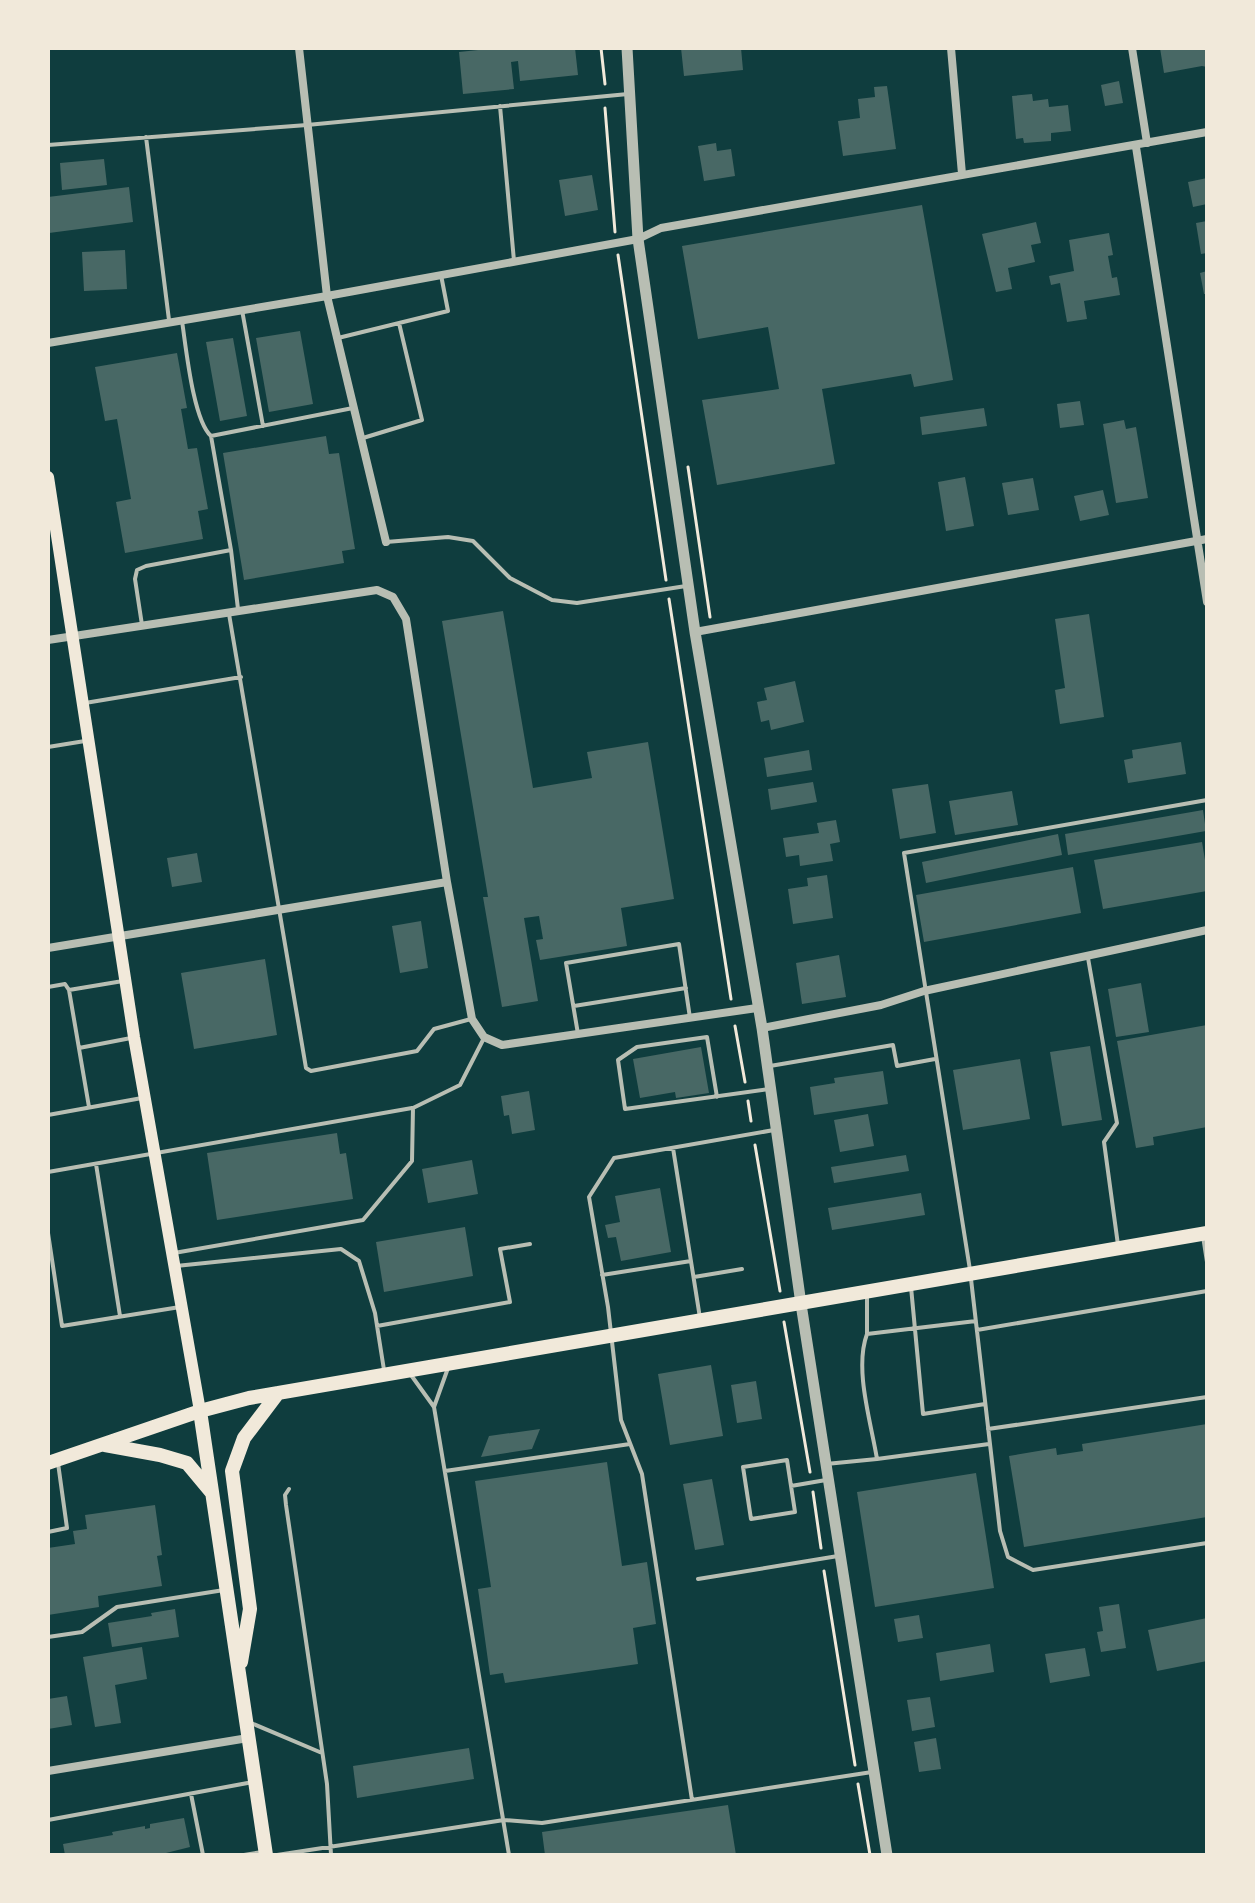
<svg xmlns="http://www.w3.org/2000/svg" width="1255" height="1903" viewBox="0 0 1255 1903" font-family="Inter,sans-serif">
	<rect width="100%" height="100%" fill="#0f3d3e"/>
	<path fill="#486865" d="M497,48H575L578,75L520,81L518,61L511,62L514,89L463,94L459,52Z
		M681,48H741L743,70L684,76Z
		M1160,48H1207V67L1202,66L1164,73Z
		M1119,81L1123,103L1105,106L1101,85Z
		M887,86L896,149L843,156L838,121L860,118L858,99L875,97L874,87Z
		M1032,94L1033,101L1048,99L1049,107L1068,105L1071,131L1051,133V141L1024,143L1023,138L1016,139L1012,96Z
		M716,143L717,151L731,149L735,176L704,181L698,146Z
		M104,159L107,185L62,190L60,163Z
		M592,175L598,210L565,216L559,180Z
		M1207,178V204L1193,207L1188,182Z
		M129,187L133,222L49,233L48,197Z
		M922,205L953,380L914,387L911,374L822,389L835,464L717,485L702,400L779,389L768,327L698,339L682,246Z
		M1207,221V253L1201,254L1196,223Z
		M1036,222L1041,243L1031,245L1035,262L1008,268L1012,289L996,292L982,234Z
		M1109,233L1113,255L1108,256L1112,278L1117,277L1120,295L1084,301L1087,319L1067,322L1060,283L1051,285L1049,276L1074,271L1069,240Z
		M125,250L127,289L84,291L82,252Z
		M1207,271V294H1204L1200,273Z
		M300,331L313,404L269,412L256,338Z
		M233,338L247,416L220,421L206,342Z
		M177,353L187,408L181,409L188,449L197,448L208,509L198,511L203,539L125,553L116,502L131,499L117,419L105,421L95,367Z
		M1080,401L1084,425L1060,428L1057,404Z
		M984,408L987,426L922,435L920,417Z
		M1124,420L1126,429L1136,427L1148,498L1116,503L1103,424Z
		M326,436L329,454L339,453L355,549L342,551L344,563L244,580L223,453Z
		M965,477L974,526L946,531L938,482Z
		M1033,478L1039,510L1008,515L1002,483Z
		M1103,490L1109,515L1080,521L1074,496Z
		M503,611L533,788L592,778L587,752L648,742L674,899L621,908L627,946L540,960L536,940L543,939L539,916L524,918L538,1001L502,1007L483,897H488L442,621Z
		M1089,614L1104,717L1060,724L1055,690L1065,688L1055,619Z
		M795,681L804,722L771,730L769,720L761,722L757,702L767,700L764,688Z
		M1181,742L1186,774L1128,783L1124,760L1133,758L1132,750Z
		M809,750L812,770L767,777L764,758Z
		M813,782L817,802L771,810L768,789Z
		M928,784L936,833L900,839L892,789Z
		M1012,791L1018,825L955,835L949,801Z
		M1203,810L1206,831L1068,855L1065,834Z
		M836,820L840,842L830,844L833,861L800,866L799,855L786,857L783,838L819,833L817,823Z
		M1058,834L1062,855L926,883L922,862Z
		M1202,842L1207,872V891L1103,909L1094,860Z
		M197,853L202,882L172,887L167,858Z
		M1073,867L1081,913L924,942L916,895Z
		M827,875L833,918L793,924L788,889L808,886L807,878Z
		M421,921L428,968L400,973L392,926Z
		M839,955L846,997L802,1004L796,963Z
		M265,959L277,1035L194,1049L181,973Z
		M1141,983L1149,1032L1116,1037L1108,989Z
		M1207,1025V1127L1153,1137L1154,1145L1136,1148L1117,1041Z
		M1090,1046L1102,1120L1062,1126L1050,1052Z
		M701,1047L709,1093L676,1098L675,1092L640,1098L633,1059Z
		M1020,1059L1030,1119L963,1130L953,1070Z
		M883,1071L888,1104L814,1115L810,1087L835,1083L834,1078Z
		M529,1091L535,1130L512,1134L509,1115L504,1116L501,1096Z
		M868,1114L874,1146L840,1152L834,1120Z
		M337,1133L340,1154L346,1153L353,1199L217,1220L207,1153Z
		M906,1155L909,1171L834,1183L831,1167Z
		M472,1160L478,1194L428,1203L422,1169Z
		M660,1188L671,1252L621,1261L616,1237L608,1238L605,1225L620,1222L615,1196Z
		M921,1193L925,1215L832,1230L828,1208Z
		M465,1227L473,1276L384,1292L376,1242Z
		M711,1365L723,1436L670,1445L658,1374Z
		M756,1381L762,1419L737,1423L731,1385Z
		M1207,1424V1517L1024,1547L1009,1456L1056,1448L1057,1455L1083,1451L1082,1444Z
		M540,1429L532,1449L481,1457L489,1436Z
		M607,1462L622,1566L647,1562L656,1624L633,1628L638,1664L505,1683L503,1673L490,1675L478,1589L491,1587L475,1481Z
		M976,1473L994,1588L875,1607L857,1492Z
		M712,1479L724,1545L695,1550L683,1484Z
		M155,1505L162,1555L157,1556L162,1586L98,1596L99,1607L48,1615V1548L75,1544L73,1531L87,1529L85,1515Z
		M1119,1604L1126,1648L1101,1652L1097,1632L1103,1631L1099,1607Z
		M175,1609L179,1637L112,1647L108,1623L152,1616L151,1613Z
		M919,1615L923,1638L898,1642L894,1619Z
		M1207,1618V1661L1157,1671L1148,1630Z
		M990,1644L994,1672L940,1681L936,1653Z
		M142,1647L147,1679L115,1685L121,1723L95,1727L83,1657Z
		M1085,1648L1090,1676L1050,1683L1045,1654Z
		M67,1696L72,1725L48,1729V1699Z
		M930,1697L935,1727L912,1731L907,1700Z
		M936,1738L941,1769L919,1772L914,1742Z
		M469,1748L474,1779L357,1798L353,1766Z
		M728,1805L736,1855H545L542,1832Z
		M184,1818L190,1847L158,1855H65L63,1844L113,1835L112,1832L145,1826V1829L150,1828V1824Z"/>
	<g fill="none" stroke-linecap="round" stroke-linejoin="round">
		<path stroke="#f1e9da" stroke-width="3" d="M601,48L605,84
			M605,108L615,232
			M618,255L666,580
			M688,467L710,617
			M669,599L731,999
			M735,1026L745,1082
			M748,1101L751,1121
			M755,1145L780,1291
			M784,1322L810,1472
			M813,1492L821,1548
			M824,1571L855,1765
			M858,1784L870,1855"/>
		<path stroke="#b8beb3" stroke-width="4" d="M500,106L514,261
			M146,137L169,320
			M48,145L307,125L628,94
			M242,310L263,426
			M182,321C186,347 193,420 211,436L353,408
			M338,338L448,311L441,275
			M211,436L231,550
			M363,438L422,420L399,323
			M386,542L448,537L473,541L510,578L552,600L577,603L686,586
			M229,614L306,1068L311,1071L417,1051L434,1029L471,1019
			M142,625L135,579L137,570L146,566L231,550L238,609
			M85,703L241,677
			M48,747L85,741
			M1088,958L1117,1123L1104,1142L1118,1245
			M48,987L65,984L69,990L89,1107
			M69,990L123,981
			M574,1006L686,988
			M578,1034L566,963L679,944L690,1018
			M79,1048L131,1038
			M770,1066L893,1045L897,1066L935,1059
			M717,1097L707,1037L637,1047L618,1060L625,1109L769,1089
			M48,1115L142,1098
			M673,1148L700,1318
			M96,1164L120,1316
			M48,1172L412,1108
			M48,1233L62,1326L180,1307
			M1203,1236L1207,1262
			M174,1253L363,1220L412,1161L413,1108L460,1085L484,1038
			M176,1266L341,1249L359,1261L375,1313L384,1370
			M970,1270L904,853L1207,800
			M602,1275L691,1261
			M694,1277L742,1269
			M971,1279L1000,1531L1008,1557L1033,1570L1207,1543
			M911,1287L923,1414L985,1404
			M867,1295V1334L976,1321
			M377,1326L510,1302L500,1249L530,1244
			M977,1330L1207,1291
			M411,1375L434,1407L509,1855
			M434,1407L448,1368
			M988,1429L1207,1397
			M877,1459L989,1444
			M826,1464L877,1459C871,1422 854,1369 867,1334
			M445,1471L630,1444
			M791,1486L795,1512L751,1519L743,1467L787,1460L791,1486L826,1480
			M289,1489L285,1495L286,1505L327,1784L331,1855
			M48,1532L67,1528L58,1463
			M698,1579L838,1556
			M48,1637L82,1632L117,1607L224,1590
			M251,1723L322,1753
			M191,1794L203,1855
			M692,1800L642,1474L621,1420L608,1307L589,1197L614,1158L774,1130
			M48,1820L253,1782
			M244,1855L262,1852
			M277,1855L504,1820L542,1823L872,1772"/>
		<path stroke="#b8beb3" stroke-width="8" d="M299,48L327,296L386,542
			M951,48L962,174
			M1132,48L1147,143
			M1136,147L1207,602
			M48,343L327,296L638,239L661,228L1207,132
			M695,632L1207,539
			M48,640L377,590L393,597L406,619L447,882L472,1019L484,1037L502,1045L757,1008
			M48,948L447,882
			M762,1028L881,1005L924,991L1207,930
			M48,1771L248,1738"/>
		<path stroke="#b8beb3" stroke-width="11" d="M627,48L638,239L695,632L762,1028L801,1304L887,1855"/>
		<path stroke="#f1e9da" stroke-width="12" d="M48,477L134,1037L200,1411"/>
		<path stroke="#f1e9da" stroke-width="14" d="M200,1411L266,1855
			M105,1445L160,1455L187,1463L212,1493
			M48,1463L200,1411L249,1398L1207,1233
			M241,1662L250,1609L232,1471L244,1438L278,1393"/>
	</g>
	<rect width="1255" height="1903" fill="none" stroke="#f1e9da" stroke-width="100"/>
</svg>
